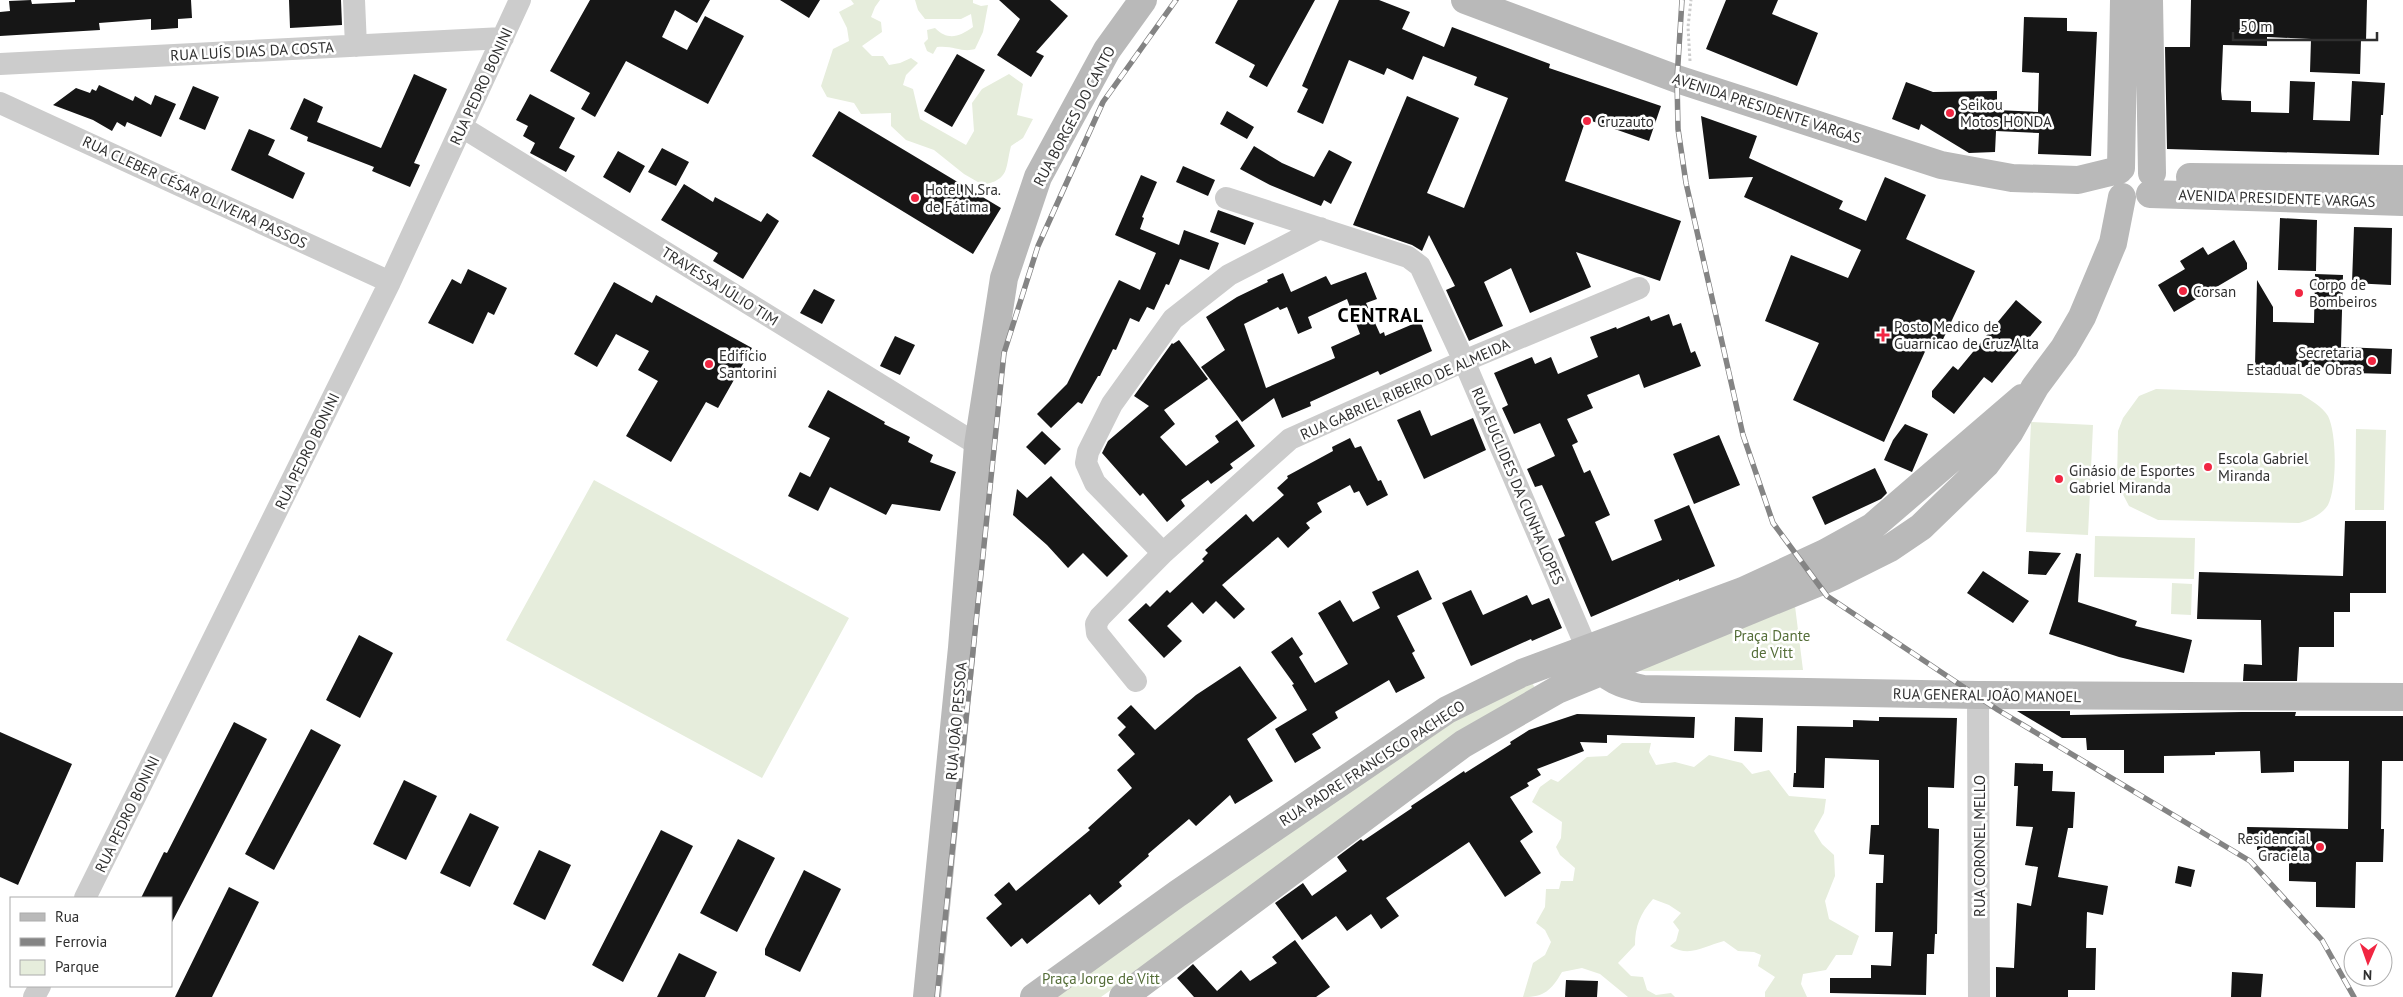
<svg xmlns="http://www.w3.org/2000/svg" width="2403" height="997" viewBox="0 0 2403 997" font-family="'PT Sans',sans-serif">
	<rect width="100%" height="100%" fill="#fff"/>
	<path fill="#e6eddc" d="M851,0H880L875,7L871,17L881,22L882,32L862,46L872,56H883L889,65L900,63L911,58L918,63L906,75L903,85L913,89L920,119L966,145L974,131L972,103L982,89L1009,74L1023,84L1017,115L1033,119L1023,138L1011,146C1005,169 1010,179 983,185L964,174L934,150L906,140L891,126V113L861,114L854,103L827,97L821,86L833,49L849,41L847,28L839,12L854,4Z
		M915,0H973V3L981,6L988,5L983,32L975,49C962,53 953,45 937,47L933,54L927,51L924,43L928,39L927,30L935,28C948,41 959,37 973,27L971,14L961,19H925L918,10Z
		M2156,389L2301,394C2310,400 2322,406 2328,416C2337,434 2337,487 2328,505C2322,515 2309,520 2299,523L2158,520L2129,506L2117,483L2118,431L2123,418L2139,396Z
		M2031,422L2093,425L2088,535L2026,532Z
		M2356,429L2386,430L2384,510H2355Z
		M594,480L849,618L762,778L506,640Z
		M2095,536L2195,538L2194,579L2094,577Z
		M2172,583L2192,584L2191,615L2171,614Z
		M1795,606L1803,670L1625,671Z
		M1528,675L1535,688L1101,997H1047L1459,708Z
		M1622,743H1651L1649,752L1656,765L1675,762L1694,767L1709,755L1742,763L1752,774L1769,770L1789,796L1826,799L1824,813L1814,831L1822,844L1834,855L1835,876L1825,901L1829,919L1859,936L1852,955H1836L1826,970L1803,974L1801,984L1807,997H1765V992L1775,977L1758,966L1761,955L1754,952L1738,951L1724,941C1704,946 1690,958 1670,946L1676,941L1679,930L1673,922L1681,913L1669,905L1653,899C1640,914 1635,926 1635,945L1618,963L1631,976L1643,977L1647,990L1656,995L1671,993L1675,997H1628L1600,974L1582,968L1562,972C1551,991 1544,997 1523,997L1533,963L1545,955L1551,942L1545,930L1536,923L1545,907L1546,889H1559L1561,881H1573L1575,868L1560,855L1556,847L1561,838L1562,822L1532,802L1540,787L1551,779L1558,782L1587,757L1607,756Z"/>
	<path fill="#161616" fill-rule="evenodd" d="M31,0L32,4L75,2V0H191L192,18L178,19V28L151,30V19L99,23L100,30L0,36V12L10,11L9,1Z
		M289,0H341L342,25L290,28Z
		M590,0H710L697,23L675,10L662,37L687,50L705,16L744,36L708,104L626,61L595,117L581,109L590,93L550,71Z
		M780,0H820L809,18Z
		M999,0H1050L1068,16L1036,52L1044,56L1031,77L997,55L1020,19Z
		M1238,0H1315L1267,87L1249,77L1255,65L1215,43Z
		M1339,0H1379L1410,12L1402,29L1444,47L1452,27L1550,64L1549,68L1661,106L1649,141L1586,119L1565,181L1681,221L1660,281L1576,252L1591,287L1530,313L1511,268L1484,282L1503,326L1469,341L1446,290L1455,286L1429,235L1422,251L1412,245L1353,225L1407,96L1459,118L1427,193L1464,208L1508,98L1474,85L1477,77L1423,56L1413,80L1387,68L1384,75L1349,60L1323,124L1297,112L1308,89L1302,86Z
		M1726,0H1778L1772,14L1818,33L1797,86L1706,49Z
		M2191,0H2367L2366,41L2361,40L2360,74L2310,72L2311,39L2267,37V46L2223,45L2221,91L2222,100L2251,101V112L2289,113L2290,81L2315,82L2313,120L2350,121L2352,81L2385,83L2383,115H2381L2379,155L2167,149L2165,47H2190Z
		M2024,17L2067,18V31L2097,32L2091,156L2038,154L2039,133L1996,131L1995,152L1969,153L1921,124L1919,130L1892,119L1906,82L1933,92L1997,91V110L2038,112L2039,73L2022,72Z
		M957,54L985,70L952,127L924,111Z
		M414,74L447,89L414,163L420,165L410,187L372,171L374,167L307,141L308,137L290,129L304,98L323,107L317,122L381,148Z
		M99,85L133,101L135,96L151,105L155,95L176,104L161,137L127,122L125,127L117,122L112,131L93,120L53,105L76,88L90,93L92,89L96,91Z
		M193,86L219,97L205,130L179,119Z
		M530,94L575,118L559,148L575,156L566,172L530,153L535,143L523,136L528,126L516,120Z
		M839,111L1001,208L973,254L812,156Z
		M1227,111L1254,127L1247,139L1220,124Z
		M1701,116L1757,136L1749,158L1843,201L1839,209L1866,221L1885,177L1926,195L1906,239L1975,271L1938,350L1928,345L1884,442L1793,400L1819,343L1765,321L1791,255L1848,278L1861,250L1744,197L1753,177L1709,179Z
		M249,129L275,140L268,155L305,173L293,199L231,170Z
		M1254,146L1282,163L1314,177L1329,150L1352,162L1331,204L1324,200L1321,206L1270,185L1240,169Z
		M662,148L689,162L676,186L648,172Z
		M618,151L645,166L630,193L603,177Z
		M1183,166L1215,180L1208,196L1176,182Z
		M1141,175L1157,182L1142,217L1144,218L1140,229L1179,245L1184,230L1219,243L1209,270L1180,259L1169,285L1166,284L1154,310L1147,307L1139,322L1130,318L1116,350L1113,349L1100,376H1098L1082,404L1078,402L1051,428L1037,414L1067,384L1119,280L1140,290L1156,253L1115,235Z
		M684,184L713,202L715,197L761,222L767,213L779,221L743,279L713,261L718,253L661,220Z
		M1218,210L1254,223L1245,245L1210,232Z
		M2280,218L2317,220L2316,271L2278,270Z
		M2354,227L2392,228L2391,285L2352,283Z
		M2234,240L2247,263V269L2174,312L2158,285L2185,269L2180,261L2203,247L2208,255Z
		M468,269L507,288L494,315L488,312L473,344L428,323L452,279L461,284Z
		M1366,272L1377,299L1366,303L1380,334L1384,332L1385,336L1420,321L1432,351L1380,375L1378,371L1310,402L1311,406L1282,418L1274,398L1242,422L1201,367L1225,350L1206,317L1237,297L1268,282L1267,280L1283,273L1291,292L1326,276L1331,285ZM1347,299L1360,334L1331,347L1335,358L1266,388L1244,324L1278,307L1280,310L1287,307L1298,334L1312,328L1308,317Z
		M2315,274L2343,275L2341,347L2392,349L2391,374L2353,373V368L2255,366L2257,280L2273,307V322L2314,323Z
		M614,282L652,303L656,295L752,348L718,408L706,402L671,462L626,436L658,381L638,370L649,351L616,334L597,367L574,354Z
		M814,289L835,300L822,324L800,313Z
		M2016,300L2042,322L1992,383L1984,377L1954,414L1932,397V391L1953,366L1958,370Z
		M1669,314L1673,326L1681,323L1691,353L1695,351L1701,366L1644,388L1639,374L1587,395L1593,408L1567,419L1578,442L1572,445L1584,473L1590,470L1610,515L1595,522L1612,561L1662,540L1654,520L1689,505L1715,566L1679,581V579L1591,617L1558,539L1565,536L1542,485L1535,487L1527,469L1555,456L1540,423L1514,434L1502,408L1508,405L1494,373L1532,357L1535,364L1551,357L1558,374L1598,357L1590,337L1616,327L1617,329L1649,316L1651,321Z
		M895,336L915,345L900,375L880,366Z
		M1179,340L1208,379L1164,410L1175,424L1160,437L1186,466L1219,442L1215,436L1237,420L1255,446L1230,464L1233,468L1211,484L1208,480L1181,500L1185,506L1167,522L1143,493L1140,496L1102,453L1108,441L1149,406L1134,396L1172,343L1173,344Z
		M828,390L885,422L884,424L910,437L908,442L933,455L930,462L956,472L940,511L892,504L886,515L830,487L818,511L788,496L800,472L810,477L830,438L808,427Z
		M1420,410L1431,436L1473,418L1486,450L1424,479L1397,420Z
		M1905,424L1928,434L1912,472L1884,460L1893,440Z
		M1042,431L1061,449L1045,465L1026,447Z
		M1719,435L1740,485L1694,504L1673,454Z
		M1350,438L1355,448L1361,446L1378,481L1381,480L1388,495L1367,506L1359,491L1354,493L1350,485L1317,503L1322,512L1306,523L1310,528L1288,548L1278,537L1222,585L1245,609L1234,619L1216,601L1203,614L1192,602L1167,626L1182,641L1164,658L1128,620L1146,603L1150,607L1167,590L1170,593L1204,561L1202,559L1208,553L1205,550L1246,514L1253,522L1284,495L1277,488L1288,478L1287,476L1333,451L1332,447Z
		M1875,468L1887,493L1881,499L1825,525L1812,497Z
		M1051,476L1128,556L1107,577L1083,553L1068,568L1047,545L1013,515L1017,489L1027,498Z
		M2345,521H2386V593H2350V612H2334V647H2299L2297,681H2243L2244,664L2262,665L2261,620L2197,619L2199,572L2343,576Z
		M2029,551L2061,553L2046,575L2028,574Z
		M2076,553L2081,554L2078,602L2137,621L2135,626L2192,640L2184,673L2119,657L2049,634Z
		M1418,570L1432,599L1397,616L1415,651L1412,653L1425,678L1396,693L1389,680L1335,712L1338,718L1312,734L1321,748L1295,763L1275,729L1307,710L1292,685L1294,684L1271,652L1292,637L1303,654L1299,657L1315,683L1348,664L1318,613L1340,600L1353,622L1380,608L1372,592Z
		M1983,571L2029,601L2013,623L1967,593Z
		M1471,590L1483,615L1527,595L1532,605L1549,598L1562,628L1532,641L1531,639L1471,666L1442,603Z
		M359,635L393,653L360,718L326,700Z
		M1240,666L1277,718L1247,739L1273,781L1235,804L1230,795L1196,826L1189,819L1148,854L1149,856L1119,882L1122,886L1099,905L1090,894L1027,944L1022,938L1011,947L986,918L1002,904L994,895L1009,882L1016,891L1090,830L1088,828L1132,788L1117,770L1135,754L1118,735L1126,727L1117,718L1131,705L1155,730L1196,695Z
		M2017,711H2070V715L2242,712H2296L2295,716H2403V761H2382L2381,829H2384L2383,862H2356L2355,908L2316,907V882L2289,881V861L2271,860V851L2257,850V843H2248L2247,827L2348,829L2349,761H2294V772L2261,773L2260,751L2215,752V755L2164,756V773H2124V750H2087L2086,738H2062Z
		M1577,714L1695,717L1694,738L1607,735V743L1580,742L1584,751L1537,769L1541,775L1527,783L1529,786L1510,797L1533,832L1520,841L1541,873L1505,897L1469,842L1386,898L1399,916L1381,929L1371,914L1347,931L1336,916L1302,940L1275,903L1303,883L1312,896L1347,871L1337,857L1361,839L1363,841L1412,808L1411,806L1464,771L1465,773L1511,744L1510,742L1529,730Z
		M1735,717L1763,718L1762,752L1734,751Z
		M1879,717L1957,718L1954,788L1928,787V828L1939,829L1937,934H1935L1934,954H1927L1926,995L1830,993V978H1871V965L1891,966L1893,932H1875L1876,883H1883L1884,855L1869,854L1871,825H1879V760L1825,758L1824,788L1793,787L1794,773H1796L1797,726L1853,727V720L1879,721Z
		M234,722L267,739L171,924V898H141L164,852L167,853Z
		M311,729L341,745L274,870L245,854Z
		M0,732L72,764L18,885L0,877Z
		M2015,763L2043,764V771H2053L2052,791L2075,792L2073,828H2068L2058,877L2108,886L2103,915L2087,912L2086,948H2096L2095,990H2068V997H1996V967L2014,968L2017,903L2031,906L2038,867L2025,865L2033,827L2016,826L2018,786H2014Z
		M404,780L437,796L406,860L373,844Z
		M470,813L499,827L470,887L440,873Z
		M661,830L693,846L623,982L592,965Z
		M738,839L775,858L737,932L700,913Z
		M539,850L571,865L545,920L513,904Z
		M2178,866L2195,870L2191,887L2175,883Z
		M804,870L841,889L800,972L765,955V949Z
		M229,887L259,902L212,997H175Z
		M1295,940L1330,987L1316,997H1194L1177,978L1193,964L1217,991L1241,970L1250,981L1277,963L1272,957Z
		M679,953L717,972L705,997H657Z
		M2232,972L2263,974L2261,997H2231Z
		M1566,980L1598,981L1597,997H1565Z"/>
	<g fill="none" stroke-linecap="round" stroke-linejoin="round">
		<path stroke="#ccc" stroke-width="3" stroke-dasharray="2.5 2.5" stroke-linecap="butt" d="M1690,61L1688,27L1691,0"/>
		<path stroke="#ccc" stroke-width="22" d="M354,0L356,46
			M0,64L503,38
			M0,103L390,282
			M462,127L978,445
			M1226,198L1408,257L1420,266L1464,361L1587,649
			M1163,553L1095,483L1086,463L1088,452L1112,404L1173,319L1229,275L1320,228
			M1136,681L1097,633L1096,624L1100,617L1163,553L1290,439L1464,361L1639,288
			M1978,695L1979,997
			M85,898L390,282L520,0
			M34,997L40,986"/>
		<path stroke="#b9b9b9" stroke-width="28" d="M1465,0L1677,79L1941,165L2012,178L2078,180L2119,170
			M2149,0L2152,173
			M2121,168L2124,0
			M2190,177L2403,179
			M2150,194L2403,202
			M1594,661C1605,679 1623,685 1643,689L1978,695L2403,697
			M927,997L962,648L978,445L1004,278L1038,177L1107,50L1143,0
			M1034,997L1177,894L1447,710L1522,673L1743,591L1825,553L1872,527L2022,398
			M1123,997L1463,744L1557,690L1834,576L1890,548L1921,527L1986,464L2009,433L2035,387L2064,348L2082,317L2113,243L2122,197"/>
		<g stroke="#848484" stroke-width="5.5">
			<path id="rail" d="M1682,0L1677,79L1678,129L1686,183L1743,435L1773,523L1827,596L1998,710L2250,861L2322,940L2354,997
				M937,997L1004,353L1038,246L1103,102L1176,0"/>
		</g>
		<use href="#rail" stroke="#fff" stroke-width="4" stroke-dasharray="11" stroke-linecap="butt"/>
	</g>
	<g fill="#f12642" stroke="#fff" stroke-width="2">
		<circle cx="1950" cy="113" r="5"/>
		<circle cx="1587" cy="121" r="5"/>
		<circle cx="915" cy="198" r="5"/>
		<circle cx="2183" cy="291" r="5"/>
		<circle cx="2299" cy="293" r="5"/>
		<path d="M1880.5 327.5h5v5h5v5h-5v5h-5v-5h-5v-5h5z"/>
		<circle cx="2372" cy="361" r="5"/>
		<circle cx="709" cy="364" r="5"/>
		<circle cx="2208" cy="467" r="5"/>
		<circle cx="2059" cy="479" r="5"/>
		<circle cx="2320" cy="847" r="5"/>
	</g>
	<g text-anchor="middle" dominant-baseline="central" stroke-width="5" stroke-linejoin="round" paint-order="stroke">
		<g font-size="15" fill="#2f2f2f" stroke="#fff">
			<text transform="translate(252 51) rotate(-3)">RUA LUÍS DIAS DA COSTA</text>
			<text transform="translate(481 86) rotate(-65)">RUA PEDRO BONINI</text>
			<text transform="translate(1767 108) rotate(18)">AVENIDA PRESIDENTE VARGAS</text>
			<text transform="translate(1074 116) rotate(-62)">RUA BORGES DO CANTO</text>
			<text transform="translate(195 192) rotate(25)">RUA CLEBER CÉSAR OLIVEIRA PASSOS</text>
			<text transform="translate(2277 198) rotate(2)">AVENIDA PRESIDENTE VARGAS</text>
			<text transform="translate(720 286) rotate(32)">TRAVESSA JÚLIO TIM</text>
			<text transform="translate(1405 389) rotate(-24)">RUA GABRIEL RIBEIRO DE ALMEIDA</text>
			<text transform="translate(307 451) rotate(-64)">RUA PEDRO BONINI</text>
			<text transform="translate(1518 486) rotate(67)">RUA EUCLIDES DA CUNHA LOPES</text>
			<text transform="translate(1987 695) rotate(1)">RUA GENERAL JOÃO MANOEL</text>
			<text transform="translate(956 721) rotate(-85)">RUA JOÃO PESSOA</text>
			<text transform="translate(1372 763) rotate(-33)">RUA PADRE FRANCISCO PACHECO</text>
			<text transform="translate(127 814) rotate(-64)">RUA PEDRO BONINI</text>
			<text transform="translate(1979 846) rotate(-90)">RUA CORONEL MELLO</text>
		</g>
		<g font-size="15" fill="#2f2f2f" stroke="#fff" text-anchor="start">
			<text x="1960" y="104">Seikou<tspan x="1960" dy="17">Motos HONDA</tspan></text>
			<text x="1597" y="121">Cruzauto</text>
			<text x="925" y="189">Hotel N.Sra.<tspan x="925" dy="17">de Fátima</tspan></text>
			<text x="2309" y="284">Corpo de<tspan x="2309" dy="17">Bombeiros</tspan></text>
			<text x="2193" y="291">Corsan</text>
			<text x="1894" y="326">Posto Medico de<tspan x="1894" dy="17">Guarnicao de Cruz Alta</tspan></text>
			<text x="2362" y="352" text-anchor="end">Secretaria<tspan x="2362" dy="17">Estadual de Obras</tspan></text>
			<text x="719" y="355">Edifício<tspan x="719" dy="17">Santorini</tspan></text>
			<text x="2218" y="458">Escola Gabriel<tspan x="2218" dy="17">Miranda</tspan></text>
			<text x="2069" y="470">Ginásio de Esportes<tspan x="2069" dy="17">Gabriel Miranda</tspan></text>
			<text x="2310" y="838" text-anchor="end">Residencial<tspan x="2310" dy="17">Graciela</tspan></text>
		</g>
		<g font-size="15" fill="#556e39" stroke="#fff">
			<text x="1772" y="635">Praça Dante<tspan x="1772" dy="17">de Vitt</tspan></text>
			<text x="1101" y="978">Praça Jorge de Vitt</text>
		</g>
		<g font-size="20" font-weight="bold" letter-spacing="1" fill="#000" stroke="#fff">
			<text x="1381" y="315">CENTRAL</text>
		</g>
	</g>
	<rect x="10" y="897" width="162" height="90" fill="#ffffff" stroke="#acacac"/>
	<rect x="20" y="913" width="25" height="8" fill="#b9b9b9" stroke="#acacac"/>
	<text x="55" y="922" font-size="15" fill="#2f2f2f">Rua</text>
	<rect x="20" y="938" width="25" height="8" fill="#848484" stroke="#acacac"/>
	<text x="55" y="947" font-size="15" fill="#2f2f2f">Ferrovia</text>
	<rect x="20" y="960" width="25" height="15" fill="#e6eddc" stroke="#acacac"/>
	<text x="55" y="972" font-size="15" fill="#2f2f2f">Parque</text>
	<g transform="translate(2368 962) rotate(182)"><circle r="24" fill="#ffffff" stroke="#acacac"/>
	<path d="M0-4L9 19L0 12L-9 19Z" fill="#f12642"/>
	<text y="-8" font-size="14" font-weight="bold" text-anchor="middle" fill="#2f2f2f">N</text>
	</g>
	<path d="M2233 32v8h144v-8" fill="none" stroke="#2f2f2f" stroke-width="2.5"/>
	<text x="2240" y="32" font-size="15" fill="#2f2f2f" stroke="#ffffff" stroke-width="4" paint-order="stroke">50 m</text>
</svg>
